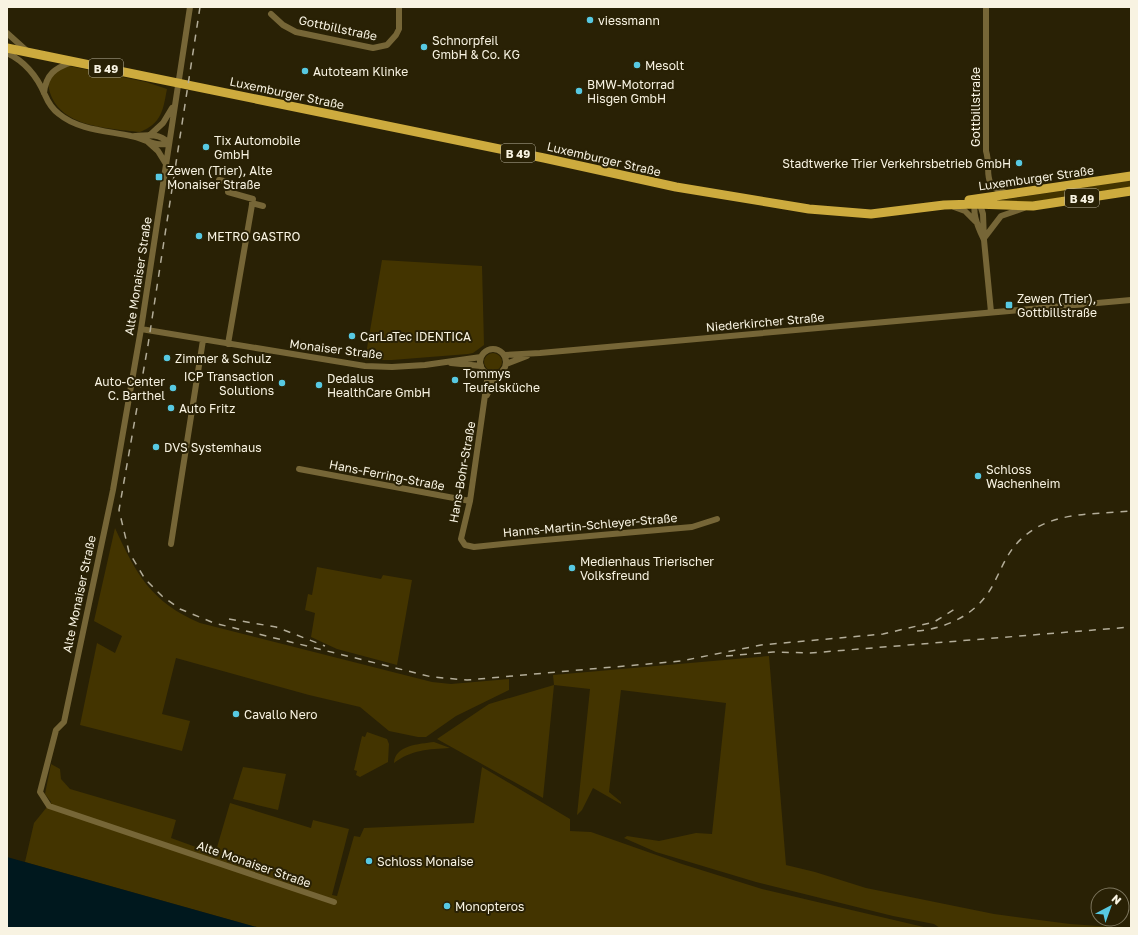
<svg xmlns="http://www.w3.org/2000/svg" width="1138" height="935" viewBox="0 0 1138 935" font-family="'Golos Text',sans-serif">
	<rect width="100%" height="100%" fill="#292105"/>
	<path fill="#433400" d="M69,66L146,82L167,89C163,110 162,123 140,132C105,128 54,127 48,84C52,75 59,67 69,66Z
		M1131,180V187L1024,203L995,201Z
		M382,260L482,266L484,345L473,353L468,354L392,360H365Z
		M484 362a9 9 0 1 1 18 0a9 9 0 1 1-18 0Z
		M115,528C136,574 151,602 200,623L432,682L451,684L509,679V690L456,716L426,737H418L389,731L360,707L309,695L176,658L162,714L190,721L182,751L80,725L97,643L115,653L122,636L94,621Z
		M317,567L381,579L383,575L412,580L397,665L337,649L311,637L315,613L305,610L308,594L312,595Z
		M769,656L786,865L815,872L866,888L994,914L1070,924L1128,928H940L934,924L893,916L756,882L656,852L624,838L627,836L659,841L696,833L712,834L726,703L621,690L609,792L621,802V804L593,788L582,810L577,815L590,689L554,685L543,798L437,739L489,704L554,685L553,675Z
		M367,732L387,739L389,744L388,762L360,777L356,775L357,771L354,770L362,736L365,737Z
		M434,742L450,748C429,749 411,750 394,763C395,745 419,744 434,742Z
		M51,764L60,769L61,779L70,789L176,820L171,838L215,854L230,803L311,828L313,820L349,829L332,895L337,896L354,836L360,837L364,828L474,823L482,767L570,819V831L591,832L682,864L762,889L928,928H260L25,862L34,823L51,802L45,794Z
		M243,767L286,774L278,810L233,799Z"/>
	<path fill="#00181e" d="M7,857L260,928H7Z"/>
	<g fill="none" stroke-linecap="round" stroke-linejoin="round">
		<path stroke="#766637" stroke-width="6" d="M190,7L141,329L113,490L64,722L56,730L40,792L49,806L334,902
			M986,7V151C992,170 980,186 1006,193
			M271,14L283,25L296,32L373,48L387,45L396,35L399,29V7
			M7,33L27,51
			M7,53C26,62 37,76 45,95C48,102 52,109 59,114C78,130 108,131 131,136C144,138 156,148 169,143
			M44,93C46,74 55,68 72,62
			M151,134L163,123L172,108
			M135,136C147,135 159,133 169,143
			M148,142L158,151L166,164
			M219,180L229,182L228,192L253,199L228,344
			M252,203L263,206
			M954,207L965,211L977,223
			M985,237L1001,216L1024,208
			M984,240C979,229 969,209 978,198L983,214L984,240L991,312
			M141,329L365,366L392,367L425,365L481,357
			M480 362a13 13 0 1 1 26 0a13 13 0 1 1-26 0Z
			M504,355L540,353L1131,300
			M451,363L481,366
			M506,364L527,356
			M488,374L470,501L461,539L465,545L474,547L533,541L692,527L717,519
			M487,395L496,374
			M299,469L470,501
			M171,544L203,340"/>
		<path stroke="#cdab3e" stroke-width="9" d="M7,48L544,158L676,187L809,209L871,214L944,205L975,204L1033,206L1131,191
			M969,200L1131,176"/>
		<path stroke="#b3ad99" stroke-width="1.5" stroke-dasharray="7 7" stroke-linecap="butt" d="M200,7L148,345L119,510L129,552L145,579L162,596L180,609L214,623L432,677L467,680L681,661L761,645L883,634L934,622L958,607
			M229,619L276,627L325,646
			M917,631C949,628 979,613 994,583C1006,559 1011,543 1036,528C1063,512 1100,514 1131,511
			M726,656L773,652L810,653L1131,627"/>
	</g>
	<g fill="#57c9e2" stroke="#292105" stroke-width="1.5">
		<circle cx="590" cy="20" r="4"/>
		<circle cx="424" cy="47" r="4"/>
		<circle cx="637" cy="65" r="4"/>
		<circle cx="305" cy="71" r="4"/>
		<circle cx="579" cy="91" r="4"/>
		<circle cx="206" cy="147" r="4"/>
		<circle cx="1019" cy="163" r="4"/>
		<rect x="155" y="173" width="8" height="8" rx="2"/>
		<circle cx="199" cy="236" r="4"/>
		<rect x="1005" y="301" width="8" height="8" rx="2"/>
		<circle cx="352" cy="336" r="4"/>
		<circle cx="167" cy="358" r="4"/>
		<circle cx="455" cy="380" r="4"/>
		<circle cx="282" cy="383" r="4"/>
		<circle cx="319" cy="385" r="4"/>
		<circle cx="173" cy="388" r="4"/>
		<circle cx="171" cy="408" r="4"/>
		<circle cx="156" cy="447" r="4"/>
		<circle cx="978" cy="476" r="4"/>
		<circle cx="572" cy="568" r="4"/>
		<circle cx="236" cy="714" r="4"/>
		<circle cx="369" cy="861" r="4"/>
		<circle cx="447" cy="906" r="4"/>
	</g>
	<g text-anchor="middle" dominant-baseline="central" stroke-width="4" stroke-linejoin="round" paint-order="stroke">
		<g fill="#292105" stroke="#bab4a0" stroke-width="1">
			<rect x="89" y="59" width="34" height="18" rx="3"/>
			<rect x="501" y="144" width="34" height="18" rx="3"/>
			<rect x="1065" y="189" width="34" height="18" rx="3"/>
		</g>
		<g font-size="11" font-weight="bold" fill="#f8f3e2">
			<text x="106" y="68">B 49</text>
			<text x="518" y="153">B 49</text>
			<text x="1082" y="198">B 49</text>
		</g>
		<g font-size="12" fill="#f8f3e2" stroke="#292105" text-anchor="start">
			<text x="598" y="20">viessmann</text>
			<text x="432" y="40">Schnorpfeil<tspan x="432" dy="14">GmbH &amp; Co. KG</tspan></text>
			<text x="645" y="65">Mesolt</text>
			<text x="313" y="71">Autoteam Klinke</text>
			<text x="587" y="84">BMW-Motorrad<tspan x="587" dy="14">Hisgen GmbH</tspan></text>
			<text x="214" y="140">Tix Automobile<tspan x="214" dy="14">GmbH</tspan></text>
			<text x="1011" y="163" text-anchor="end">Stadtwerke Trier Verkehrsbetrieb GmbH</text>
			<text x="167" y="170">Zewen (Trier), Alte<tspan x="167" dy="14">Monaiser Straße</tspan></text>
			<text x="207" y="236">METRO GASTRO</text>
			<text x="1017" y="298">Zewen (Trier),<tspan x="1017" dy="14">Gottbillstraße</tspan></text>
			<text x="360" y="336">CarLaTec IDENTICA</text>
			<text x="175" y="358">Zimmer &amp; Schulz</text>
			<text x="463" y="373">Tommys<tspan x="463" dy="14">Teufelsküche</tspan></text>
			<text x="274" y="376" text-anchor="end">ICP Transaction<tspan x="274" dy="14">Solutions</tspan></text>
			<text x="327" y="378">Dedalus<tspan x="327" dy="14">HealthCare GmbH</tspan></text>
			<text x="165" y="381" text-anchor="end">Auto-Center<tspan x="165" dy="14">C. Barthel</tspan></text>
			<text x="179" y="408">Auto Fritz</text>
			<text x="164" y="447">DVS Systemhaus</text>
			<text x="986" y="469">Schloss<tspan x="986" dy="14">Wachenheim</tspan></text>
			<text x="580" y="561">Medienhaus Trierischer<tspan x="580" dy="14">Volksfreund</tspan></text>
			<text x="244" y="714">Cavallo Nero</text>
			<text x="377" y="861">Schloss Monaise</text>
			<text x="455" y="906">Monopteros</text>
		</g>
		<g font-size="12" fill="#f8f3e2" stroke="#292105">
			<text transform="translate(338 28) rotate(12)">Gottbillstraße</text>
			<text transform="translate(287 93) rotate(12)">Luxemburger Straße</text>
			<text transform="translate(975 107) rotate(-90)">Gottbillstraße</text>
			<text transform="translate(604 159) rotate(13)">Luxemburger Straße</text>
			<text transform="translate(1036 178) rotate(-8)">Luxemburger Straße</text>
			<text transform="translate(138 276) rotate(-81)">Alte Monaiser Straße</text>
			<text transform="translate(765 322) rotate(-5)">Niederkircher Straße</text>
			<text transform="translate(336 349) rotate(7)">Monaiser Straße</text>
			<text transform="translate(462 472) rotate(-80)">Hans-Bohr-Straße</text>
			<text transform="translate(387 475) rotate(11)">Hans-Ferring-Straße</text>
			<text transform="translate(590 525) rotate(-5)">Hanns-Martin-Schleyer-Straße</text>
			<text transform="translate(79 594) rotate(-78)">Alte Monaiser Straße</text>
			<text transform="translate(254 864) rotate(19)">Alte Monaiser Straße</text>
		</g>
	</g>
	<rect width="1138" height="935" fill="none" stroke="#f8f3e2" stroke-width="16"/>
	<g transform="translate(1110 907) rotate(41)"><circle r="19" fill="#292105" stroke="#7c755d"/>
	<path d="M0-3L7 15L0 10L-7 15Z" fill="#57c9e2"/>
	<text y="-6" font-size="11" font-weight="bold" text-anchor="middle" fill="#f8f3e2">N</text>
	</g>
</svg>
